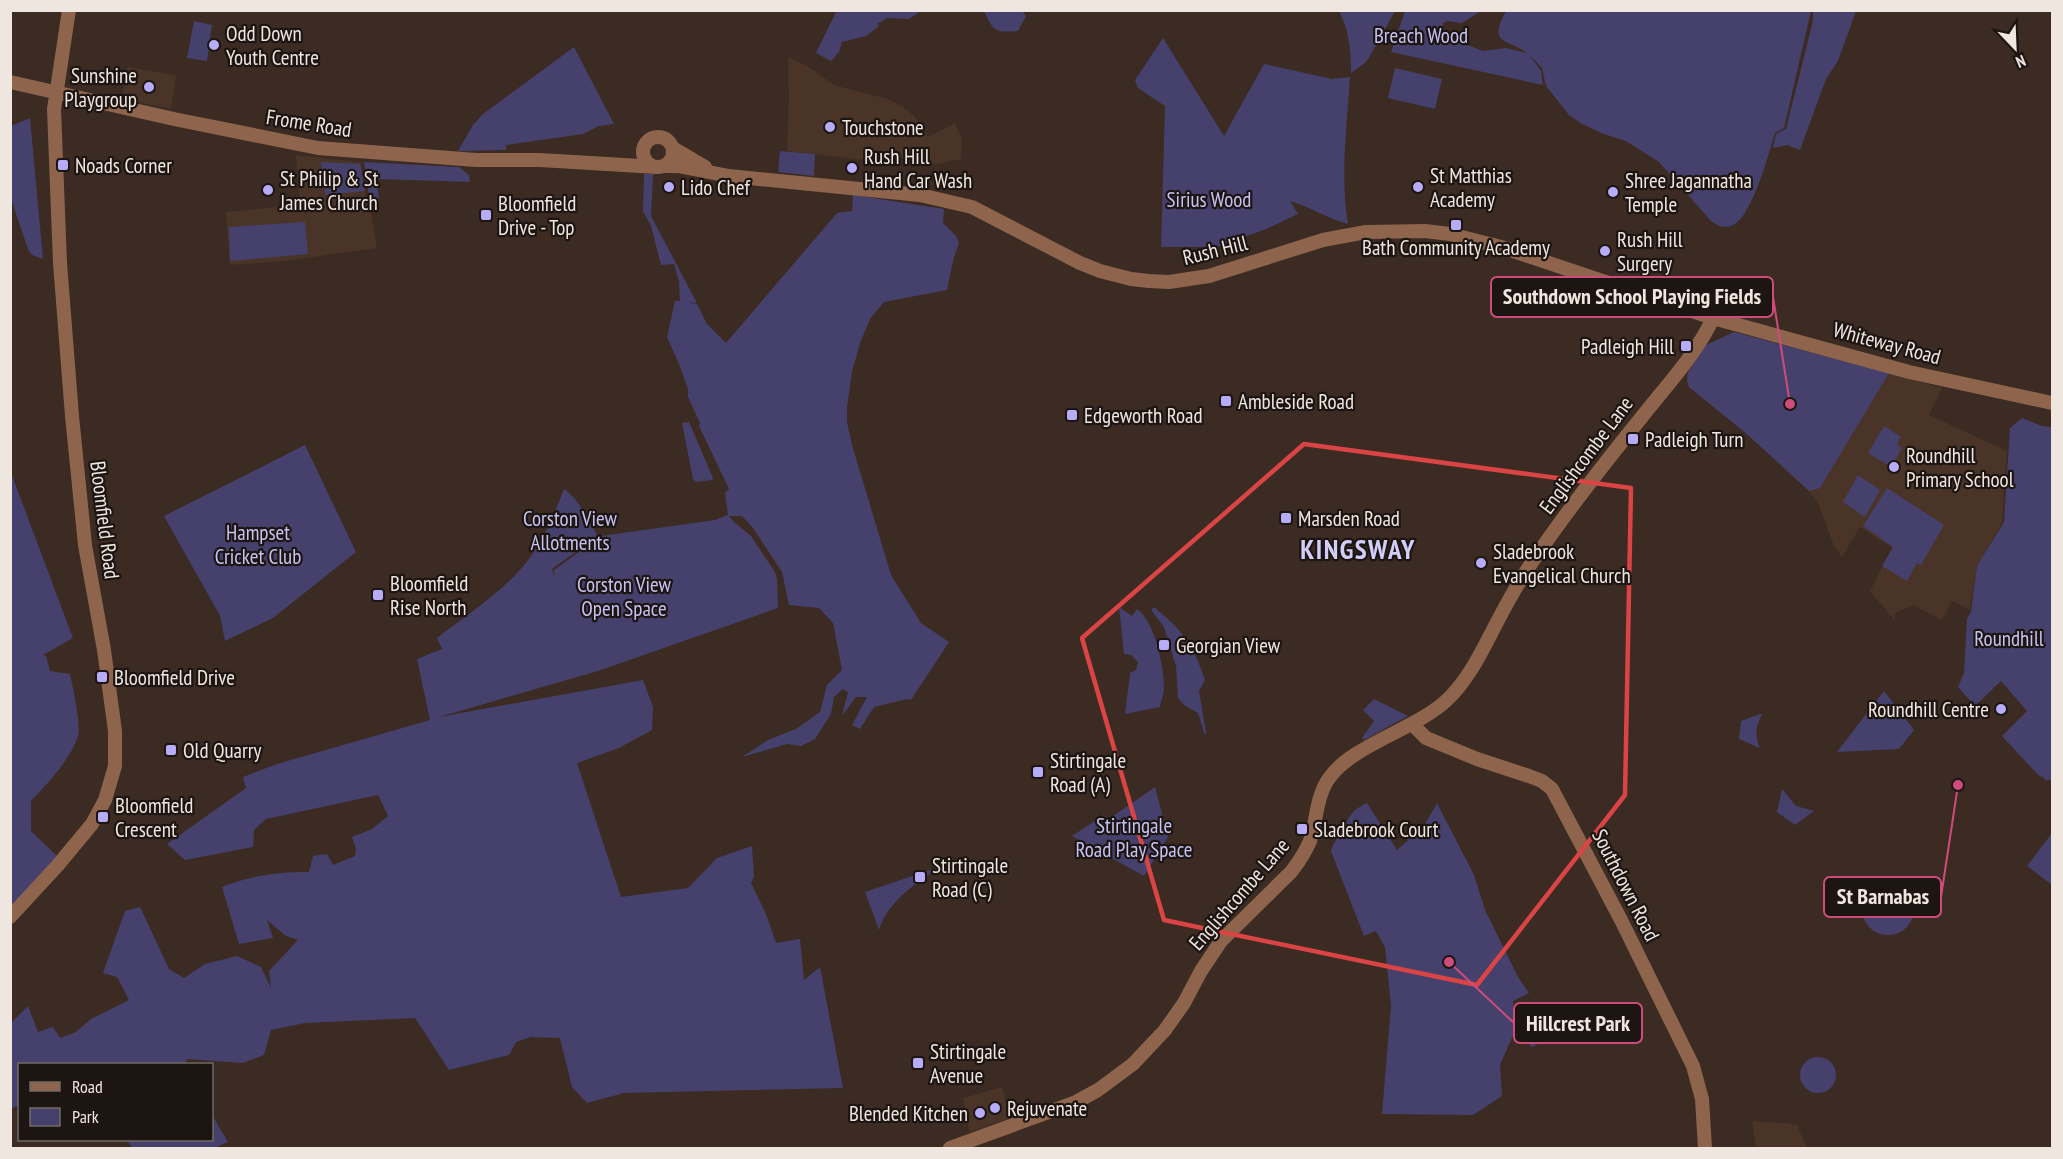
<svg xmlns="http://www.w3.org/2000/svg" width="2063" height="1159" viewBox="0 0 2063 1159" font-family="'PT Sans Narrow',sans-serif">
	<rect width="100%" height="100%" fill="#3b2b22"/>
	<path fill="#493427" d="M788,57L809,67L834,85L888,99L902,106L915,117L928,137L955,123L962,139L961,159L937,164L882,155V162L787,151L789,97Z
		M127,67L176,75L171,109L122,99Z
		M296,155L361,162L367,207L371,213L377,248L285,261L230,265L226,212L300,205Z
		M1734,332L1942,388L1929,415L2007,451L2002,523L1977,567L1970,610L1952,601L1942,620L1913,605L1895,613V621L1870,591L1892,548L1860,527L1842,557L1834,546L1818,503L1809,491L1748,435L1689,387L1687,380L1688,372L1706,345Z
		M1002,1087L1010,1118L969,1132L963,1098Z
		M1752,1121L1786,1123L1797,1125L1807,1148H1756Z"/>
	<path fill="#46406d" d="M837,10H921V11L909,19L887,18L877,24L879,26L866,36L842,42L839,52L831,61L816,53Z
		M984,11H1022L1026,16L1018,31C995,33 993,31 984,11Z
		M1339,11H1395L1370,56L1366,62L1351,73C1351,51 1349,30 1339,11Z
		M1811,11L1784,128L1775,133C1769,153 1752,217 1733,225C1725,229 1718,226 1711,221L1659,162L1626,141L1604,134L1582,124L1569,115L1546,86L1542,68L1528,53L1541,71L1543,85L1391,52L1405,11H1481L1462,23L1447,21L1443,23V29L1465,44L1483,51L1506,48L1527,53C1508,38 1487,46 1506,11Z
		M1813,11H1856L1838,61L1826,79L1800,150L1787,145L1773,148L1776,134L1786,129L1813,21Z
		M194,21L212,25L207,61L187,58Z
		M1163,38L1224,136L1264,64L1332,79L1350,77C1347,126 1340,175 1348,224C1328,219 1311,207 1290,201L1298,214L1266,229L1217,247H1161L1165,106L1138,88L1135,80Z
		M574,47L614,124L599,126L583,134L506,145V150L458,151L473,125L483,114Z
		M1395,68L1442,79L1435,109L1388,98Z
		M30,118L43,259L32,255L28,249L11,199V126Z
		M780,151L815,154L814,176L778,172Z
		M321,162L360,164L365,191L325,195Z
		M364,162L459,167L469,175L470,182L377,179L379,202L370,204Z
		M644,174H653L651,216L697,303L686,302L697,304L707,324L726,343L837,213L852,211L853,195L944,209L943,223L956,236L959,243L954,257L947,290L884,302L870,319L860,343L852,372L847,407V422L852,445L891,575L921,623L949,642L911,700L907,699L874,707L860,729L852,725L867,697H856L842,716L848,692L843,689L834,697L831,714L815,739L801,746L787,744L742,757L768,740L796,729L820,712L827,685L842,670L833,623L819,608L789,605L782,572L753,528L742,516H729L734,522L751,536L775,572L777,579L778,608L598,671L439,717L643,680L653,707L652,730L619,748L577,763L621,897L688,888L717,858L752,846L754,876L751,883L766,914L776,943L800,939L804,980L820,967L843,1088L624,1093L587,1103L572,1087L560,1038L531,1037L516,1042L509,1055L449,1070L415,1018L305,1023L271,1030L264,1055L243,1063L187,1059L185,1064H20L19,1105L11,1109V1023L28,1006L38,1032L53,1027L60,1038L76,1032L91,1019L129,1000L117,977L103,973L125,911L140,907L169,969L184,978L205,964L237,956L261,967L271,988L269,971L298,940L286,936L267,920L273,938L239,944L222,887C251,875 279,872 309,872L313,856L327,854L333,865L355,856L356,849L352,837L372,829L388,816L378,795L266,819L254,830L253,847L185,860L167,844L246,788L243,777L277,764L430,720L417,659L442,649L437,638C469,613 508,589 531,556C546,535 555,512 564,489C580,500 588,520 598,536L552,569L555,579L554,570L601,536L715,520L728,515L725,493L729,489L699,426L700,423L688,397V389L679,364L667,337L675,301H680L679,281L674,264L661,265L651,226L643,211Z
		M305,222L308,254L230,261L229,227Z
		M1734,332L1889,373L1820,488L1809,491L1748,435L1689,387L1687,380L1688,372L1706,345Z
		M2022,418L2042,426L2052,427V782L2049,779L2046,781L2042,776L2040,777L2002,736L2027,711L2001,681L1975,706L1958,687L1964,673L1967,619L1971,612L1977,566L2004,522L2010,428Z
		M689,422L713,478L712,480L696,482L693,479L682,423Z
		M1884,426L1901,437L1897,444L1902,448L1891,467L1868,453Z
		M305,445L356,552L273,618L225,641L220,616L164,516Z
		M10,470L73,638L43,655L46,656L50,671L70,674C73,688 81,724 78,736C71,759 47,784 31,801V831L57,856L11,907Z
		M1858,475L1880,490L1865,517L1843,502Z
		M1887,488L1944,525L1921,565L1917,563L1907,581L1882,566L1893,547L1863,526Z
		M1119,607L1132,616L1137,609C1155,621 1164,667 1164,688C1164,694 1161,701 1160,707L1125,714L1130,673L1136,670L1138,662L1131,655L1124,654Z
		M1154,607C1183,631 1193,644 1205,680L1199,691L1206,732L1205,736L1198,713L1184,705L1178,698L1176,666L1164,627L1151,610Z
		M1884,691L1914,730L1899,749L1837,752Z
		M1374,699L1408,716L1364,740L1362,738L1374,721L1363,710Z
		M1760,714H1762C1756,727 1754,735 1760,748L1739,739L1741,721Z
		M1155,787L1168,837L1144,876L1072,836L1104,815L1109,819Z
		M1782,789L1796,806L1814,811L1795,825L1777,812Z
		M1367,803L1397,850L1424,826L1437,803L1474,875L1485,910L1518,977L1529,993L1513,1001L1514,1022L1518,1024L1500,1065L1502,1096L1473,1115L1382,1114L1391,1006L1385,947L1376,931L1364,936L1331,851C1332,845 1349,816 1354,811C1357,808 1363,805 1367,803Z
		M2052,833V885L2027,866Z
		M942,866C918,881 888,901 879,930L865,892Z
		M1862 909a26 26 0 1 1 52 0a26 26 0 1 1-52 0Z
		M1549,1008L1561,1032L1532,1047L1530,1046L1543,1014Z
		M1800 1075a18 18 0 1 1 36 0a18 18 0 1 1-36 0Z
		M212,1115L228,1142L214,1148H132L127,1140H212Z"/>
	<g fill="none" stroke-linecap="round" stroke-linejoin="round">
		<path stroke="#8e654c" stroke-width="14" d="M10,82L174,119L318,148L476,160H540L657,167
			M643 152a15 15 0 1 1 30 0a15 15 0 1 1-30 0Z
			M673,148L705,167
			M663,166H678L729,176L920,195L972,207L1080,263L1100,271L1131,279L1149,281L1169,282L1209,276L1323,240L1366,232L1425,231L1450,234L1501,247L1713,318L1909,372L2052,403
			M1412,724L1426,738L1477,759L1529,776L1542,781L1552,789L1621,920L1693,1066L1702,1099L1705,1148
			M10,917L58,865L92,824L105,800L115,766V731L104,650L85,545L72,416L60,263L54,109L69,10
			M950,1148L1076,1102L1098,1090L1133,1064L1165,1030L1184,1003L1201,971L1221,941L1291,872C1298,863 1305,853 1310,841C1317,820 1316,795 1330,777C1353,745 1416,729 1447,700C1469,679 1482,651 1496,624C1508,601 1520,579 1535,558C1569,508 1607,460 1645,413C1669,383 1697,353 1713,318"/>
	</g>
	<path fill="none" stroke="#da4444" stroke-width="4.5" stroke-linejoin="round" d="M1304,444L1631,488L1625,795L1477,985L1164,920L1082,638Z"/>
	<g fill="#b6acf8" stroke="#1c1512" stroke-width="2">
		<circle cx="214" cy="45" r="6"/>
		<circle cx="149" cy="87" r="6"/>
		<circle cx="830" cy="127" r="6"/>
		<rect x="57" y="159" width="12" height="12" rx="3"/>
		<circle cx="852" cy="168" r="6"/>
		<circle cx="669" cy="187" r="6"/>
		<circle cx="1418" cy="187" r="6"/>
		<circle cx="268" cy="190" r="6"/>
		<circle cx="1613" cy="192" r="6"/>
		<rect x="480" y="209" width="12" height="12" rx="3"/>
		<rect x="1450" y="219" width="12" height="12" rx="3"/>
		<circle cx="1605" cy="251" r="6"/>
		<rect x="1680" y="340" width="12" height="12" rx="3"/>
		<rect x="1220" y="395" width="12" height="12" rx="3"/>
		<rect x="1066" y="409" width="12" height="12" rx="3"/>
		<rect x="1627" y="433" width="12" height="12" rx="3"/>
		<circle cx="1894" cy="467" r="6"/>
		<rect x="1280" y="512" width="12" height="12" rx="3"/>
		<circle cx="1481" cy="563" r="6"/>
		<rect x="372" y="589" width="12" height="12" rx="3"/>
		<rect x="1158" y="639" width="12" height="12" rx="3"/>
		<rect x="96" y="671" width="12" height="12" rx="3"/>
		<circle cx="2001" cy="709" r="6"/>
		<rect x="165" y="744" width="12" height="12" rx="3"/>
		<rect x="1032" y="766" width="12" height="12" rx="3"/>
		<rect x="97" y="811" width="12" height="12" rx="3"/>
		<rect x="1296" y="823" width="12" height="12" rx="3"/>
		<rect x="914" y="871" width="12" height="12" rx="3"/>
		<rect x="912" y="1057" width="12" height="12" rx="3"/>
		<circle cx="995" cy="1108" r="6"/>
		<circle cx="980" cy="1113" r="6"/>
	</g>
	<g text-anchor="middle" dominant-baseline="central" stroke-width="4.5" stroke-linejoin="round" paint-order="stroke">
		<g font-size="21" fill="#f0e6e0" stroke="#1c1512" text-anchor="start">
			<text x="226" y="33">Odd Down<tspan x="226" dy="24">Youth Centre</tspan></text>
			<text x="137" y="75" text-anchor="end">Sunshine<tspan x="137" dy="24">Playgroup</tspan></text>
			<text x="842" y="127">Touchstone</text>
			<text x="864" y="156">Rush Hill<tspan x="864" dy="24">Hand Car Wash</tspan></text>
			<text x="75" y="165">Noads Corner</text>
			<text x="1430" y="175">St Matthias<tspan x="1430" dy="24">Academy</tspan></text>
			<text x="280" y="178">St Philip &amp; St<tspan x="280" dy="24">James Church</tspan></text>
			<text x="1625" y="180">Shree Jagannatha<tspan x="1625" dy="24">Temple</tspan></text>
			<text x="681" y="187">Lido Chef</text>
			<text x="498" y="203">Bloomfield<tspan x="498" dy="24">Drive - Top</tspan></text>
			<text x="1617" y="239">Rush Hill<tspan x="1617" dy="24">Surgery</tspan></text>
			<text x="1456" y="247" text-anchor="middle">Bath Community Academy</text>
			<text x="1674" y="346" text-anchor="end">Padleigh Hill</text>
			<text x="1238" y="401">Ambleside Road</text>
			<text x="1084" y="415">Edgeworth Road</text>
			<text x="1645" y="439">Padleigh Turn</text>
			<text x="1906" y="455">Roundhill<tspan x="1906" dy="24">Primary School</tspan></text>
			<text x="1298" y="518">Marsden Road</text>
			<text x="1493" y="551">Sladebrook<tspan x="1493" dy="24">Evangelical Church</tspan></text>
			<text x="390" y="583">Bloomfield<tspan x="390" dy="24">Rise North</tspan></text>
			<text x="1176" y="645">Georgian View</text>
			<text x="114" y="677">Bloomfield Drive</text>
			<text x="1989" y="709" text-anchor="end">Roundhill Centre</text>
			<text x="183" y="750">Old Quarry</text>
			<text x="1050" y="760">Stirtingale<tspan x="1050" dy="24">Road (A)</tspan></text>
			<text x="115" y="805">Bloomfield<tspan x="115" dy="24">Crescent</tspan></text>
			<text x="1314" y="829">Sladebrook Court</text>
			<text x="932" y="865">Stirtingale<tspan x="932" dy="24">Road (C)</tspan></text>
			<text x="930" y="1051">Stirtingale<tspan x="930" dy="24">Avenue</tspan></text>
			<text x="1007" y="1108">Rejuvenate</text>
			<text x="968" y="1113" text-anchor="end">Blended Kitchen</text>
		</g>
		<g font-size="21" fill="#c7c2f4" stroke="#1c1512">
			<text x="1421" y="35">Breach Wood</text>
			<text x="1209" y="199">Sirius Wood</text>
			<text x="570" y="518">Corston View<tspan x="570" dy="24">Allotments</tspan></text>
			<text x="258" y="532">Hampset<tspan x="258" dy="24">Cricket Club</tspan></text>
			<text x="624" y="584">Corston View<tspan x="624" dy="24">Open Space</tspan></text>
			<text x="2009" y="638">Roundhill</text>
			<text x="1134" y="825">Stirtingale<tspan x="1134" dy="24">Road Play Space</tspan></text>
		</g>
		<g font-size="21" fill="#f0e6e0" stroke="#1c1512">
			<text transform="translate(309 123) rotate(9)">Frome Road</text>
			<text transform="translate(1215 250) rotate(-14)">Rush Hill</text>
			<text transform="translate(1887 343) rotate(15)">Whiteway Road</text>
			<text transform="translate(1586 455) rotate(-53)">Englishcombe Lane</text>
			<text transform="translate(105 520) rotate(83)">Bloomfield Road</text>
			<text transform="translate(1626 885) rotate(63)">Southdown Road</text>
			<text transform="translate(1239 894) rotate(-49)">Englishcombe Lane</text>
		</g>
		<g font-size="27" font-weight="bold" letter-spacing="1.5" fill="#d2cdf9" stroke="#1c1512">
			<text x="1358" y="549">KINGSWAY</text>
		</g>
	</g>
	<path fill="none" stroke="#ce4c7c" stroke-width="2" d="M1790 404L1773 297M1958 785L1941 897M1449 962L1514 1023"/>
	<g fill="#ce4c7c" stroke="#1c1512" stroke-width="2">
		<circle cx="1790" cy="404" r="6"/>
		<circle cx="1958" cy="785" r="6"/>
		<circle cx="1449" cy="962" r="6"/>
	</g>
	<g fill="#1c1512" stroke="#ce4c7c" stroke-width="2">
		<rect x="1491" y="277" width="282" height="40" rx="6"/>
		<rect x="1824" y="877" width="117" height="40" rx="6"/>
		<rect x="1514" y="1003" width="128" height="40" rx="6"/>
	</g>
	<g font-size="22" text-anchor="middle" font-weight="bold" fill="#f0e6e0">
		<text x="1632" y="304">Southdown School Playing Fields</text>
		<text x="1883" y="904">St Barnabas</text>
		<text x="1578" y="1031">Hillcrest Park</text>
	</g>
	<rect width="2063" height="1159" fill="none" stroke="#f0e6e0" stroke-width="24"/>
	<rect x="18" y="1063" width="195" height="78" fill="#1c1512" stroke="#716964" stroke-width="1.5"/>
	<rect x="30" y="1082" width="30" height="9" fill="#8e654c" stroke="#716964" stroke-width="1.5"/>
	<text x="72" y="1093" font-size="18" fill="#f0e6e0">Road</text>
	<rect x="30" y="1108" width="30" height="18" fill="#46406d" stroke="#716964" stroke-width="1.5"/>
	<text x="72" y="1123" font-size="18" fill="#f0e6e0">Park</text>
	<g transform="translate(2015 48) rotate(157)" stroke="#1c1512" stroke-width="4.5" paint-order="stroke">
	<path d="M0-4.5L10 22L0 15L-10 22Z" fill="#f0e6e0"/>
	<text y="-9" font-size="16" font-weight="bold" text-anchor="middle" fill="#f0e6e0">N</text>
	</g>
</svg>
